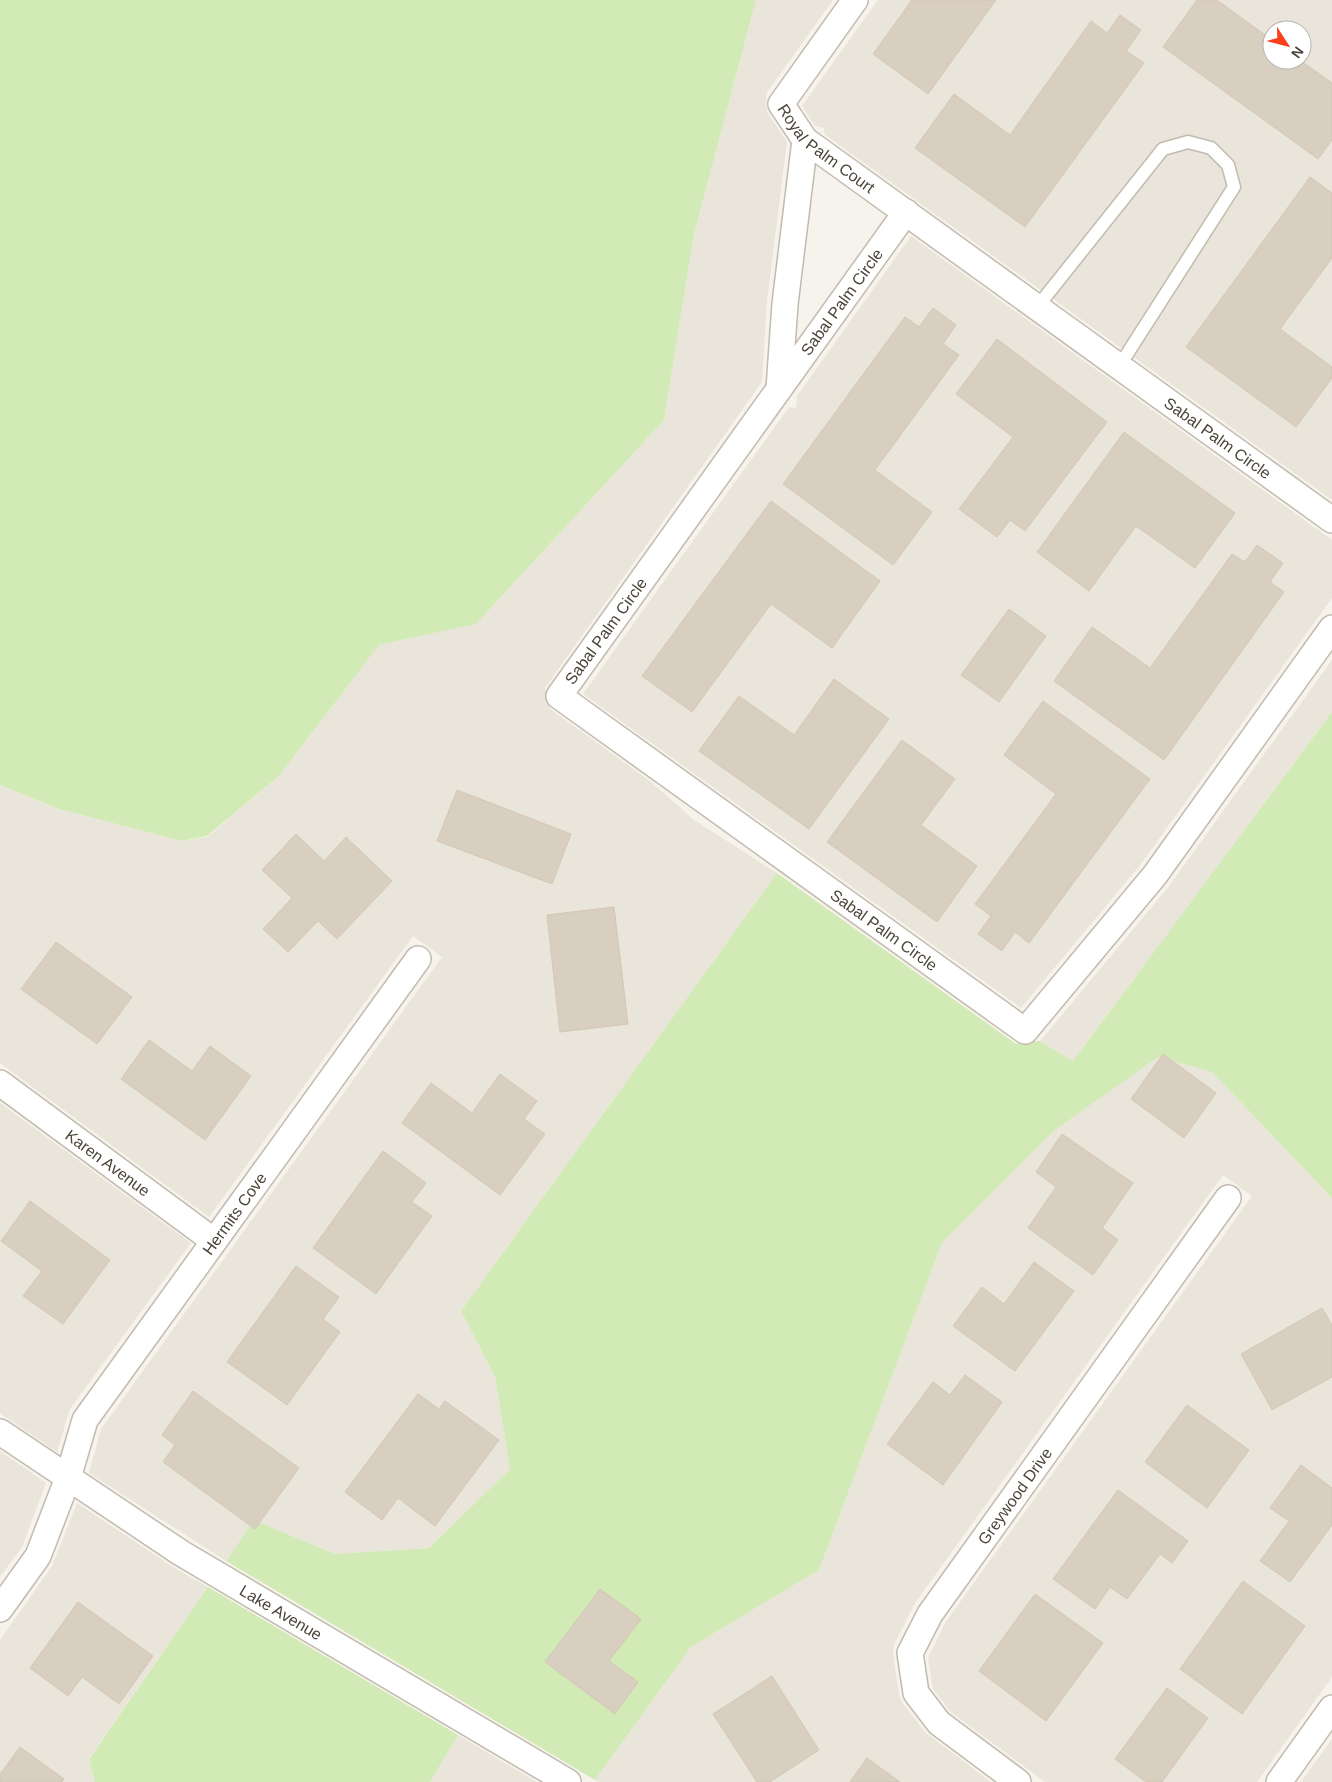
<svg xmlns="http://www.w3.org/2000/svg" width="1332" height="1782" viewBox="0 0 1332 1782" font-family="Arial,sans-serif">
	<rect width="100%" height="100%" fill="#f6f3ec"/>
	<path fill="#eae5da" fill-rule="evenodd" d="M756,0H833L766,94L767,112L787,142L767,301L762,382L545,688L550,709L650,781L694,820L777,873L461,1311L495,1377L510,1469L429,1548L335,1554L254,1520L226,1561L89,1473L101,1429L442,957L413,936L209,1217L0,1063V785L59,809L182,841L207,837L279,776L379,645L476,624L664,420L694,234Z
		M878,0H1332V500L824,134V128L815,126L802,106ZM1272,30H1302V60H1272Z
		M911,236L1332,540V598L1141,864L1021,1008L583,694L789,407L796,408L797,396Z
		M1332,660V712L1073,1061L1040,1041L1169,886Z
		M1157,1057L1212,1072L1332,1198V1677L1257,1782H1045L951,1712L933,1689L928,1658L945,1623L1252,1196L1223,1175L915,1603L894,1645L893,1654L899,1694L902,1702L925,1732L991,1782H598L595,1780L691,1647L819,1570L942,1243L1055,1130Z
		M0,1103L191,1243L70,1409L57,1452L0,1413Z
		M0,1451L46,1483L22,1547L0,1577Z
		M77,1503L173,1567L208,1587L89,1758L95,1782H0V1640L52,1566Z
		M458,1735L537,1782H430Z
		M1332,1739V1782H1301Z"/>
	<path fill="#d2eab5" d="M0,0H756L694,234L664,420L476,624L379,645L279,776L207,836L182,841L59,809L0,785Z
		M1332,712V1198L1212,1072L1158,1057L1055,1130L942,1243L819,1570L691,1647L595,1780L226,1561L254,1520L335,1554L429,1548L510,1469L495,1377L461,1311L777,873L1016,1044L1040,1041L1073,1061Z
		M208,1587L458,1735L430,1782H95L89,1759Z"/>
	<path fill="#d8cfc1" stroke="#d3c7b4" d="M912,0H996L928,94L873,54Z
		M1197,0H1217L1272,40V60H1300L1332,83V140L1318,159L1163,47Z
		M1120,15L1141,30L1126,51L1144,63L1025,227L915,148L954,94L1010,135L1091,21L1107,33Z
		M1310,177L1332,193V258L1280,329L1332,367V378L1296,427L1186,347Z
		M933,308L956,325L943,344L959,355L875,470L932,512L893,565L783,484L905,317L919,327Z
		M997,339L1107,422L1025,531L1010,520L997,537L959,509L1013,437L956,394Z
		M1124,432L1235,513L1195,568L1136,526L1089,591L1037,552Z
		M771,501L880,581L832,648L771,604L692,712L642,676Z
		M1257,545L1283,563L1270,582L1284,592L1164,760L1054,681L1092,627L1150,668L1232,554L1245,562Z
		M1009,609L1046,636L999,702L961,675Z
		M834,679L889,719L809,829L699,751L739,696L794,735Z
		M1043,701L1150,779L1029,943L1015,932L1002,951L978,934L991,916L975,904L1056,794L1004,755Z
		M902,740L955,779L921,825L977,866L937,922L827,842Z
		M457,790L571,834L552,884L437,841Z
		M296,834L324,861L346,837L392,881L337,939L318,921L288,952L263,929L292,898L262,870Z
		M614,907L628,1024L560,1032L547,915Z
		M56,942L132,997L97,1044L21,989Z
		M149,1040L192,1071L210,1046L251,1076L205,1140L121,1079Z
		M1163,1054L1216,1093L1184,1138L1131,1099Z
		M500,1074L537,1101L524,1119L545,1134L500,1195L402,1123L431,1083L472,1113Z
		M1062,1134L1133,1183L1102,1228L1118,1240L1093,1275L1028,1228L1056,1187L1036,1172Z
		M383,1151L426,1183L412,1202L432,1216L376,1294L313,1248Z
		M30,1201L110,1260L63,1324L23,1296L42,1271L1,1241Z
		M1034,1262L1074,1291L1015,1371L953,1326L982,1287L1004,1304Z
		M296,1266L339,1297L323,1319L340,1332L287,1405L227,1362Z
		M1322,1308L1332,1325V1377L1272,1410L1241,1354Z
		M965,1375L1002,1402L943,1485L887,1444L933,1382L950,1395Z
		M193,1391L299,1468L255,1529L163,1462L175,1445L162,1435Z
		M418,1394L439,1409L445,1401L499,1440L435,1526L398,1498L382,1520L345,1492Z
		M1187,1405L1249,1450L1207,1508L1145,1462Z
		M1301,1465L1332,1488V1525L1290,1582L1260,1561L1289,1521L1270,1508Z
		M1118,1490L1188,1541L1172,1563L1160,1554L1127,1599L1110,1587L1095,1609L1053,1579Z
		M1243,1581L1305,1626L1242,1714L1180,1669Z
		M600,1589L641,1619L609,1661L638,1682L615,1714L545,1662Z
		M1035,1594L1103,1643L1046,1721L979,1671Z
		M78,1602L153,1656L119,1704L82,1677L68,1696L30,1668Z
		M772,1676L819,1750L770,1782H757L713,1714Z
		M1167,1688L1208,1718L1162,1782H1146L1115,1759Z
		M20,1747L64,1779L62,1782H0V1774Z
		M867,1758L900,1782H850Z"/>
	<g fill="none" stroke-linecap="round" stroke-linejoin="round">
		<g stroke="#c2bbae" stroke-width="15">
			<path id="lane" d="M1038,306L1163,149L1188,142L1211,148L1228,165L1234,187L1120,365"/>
		</g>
		<g stroke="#c2bbae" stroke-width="28">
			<g id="street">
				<path id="s1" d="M855,0L781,104L805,140L1332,520"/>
				<path id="s2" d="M906,212L559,696L1025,1031L1155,875L1332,628"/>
				<path d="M779,389L785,304L805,140"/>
				<path id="s3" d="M0,1083L214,1241"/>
				<path id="s4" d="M0,1432L181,1553L568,1782"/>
				<path id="s5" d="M0,1609L38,1556L68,1478L85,1420L418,959"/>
				<path id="s6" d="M1018,1782L939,1723L916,1693L910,1653L930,1614L1228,1198"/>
				<path d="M1279,1782L1332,1708"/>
			</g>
		</g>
		<use href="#lane" stroke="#fff" stroke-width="12"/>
		<use href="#street" stroke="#fff" stroke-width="25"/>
	</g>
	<g text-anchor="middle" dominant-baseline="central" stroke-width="4" stroke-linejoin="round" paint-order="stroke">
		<g font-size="16" fill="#4b4439" stroke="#fff">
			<text stroke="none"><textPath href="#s1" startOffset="192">Royal Palm Court</textPath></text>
			<text transform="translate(842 302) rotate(-54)">Sabal Palm Circle</text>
			<text stroke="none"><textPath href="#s1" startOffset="680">Sabal Palm Circle</textPath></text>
			<text transform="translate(606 631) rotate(-54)">Sabal Palm Circle</text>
			<text stroke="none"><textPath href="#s2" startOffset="996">Sabal Palm Circle</textPath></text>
			<text stroke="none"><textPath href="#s3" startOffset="134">Karen Avenue</textPath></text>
			<text stroke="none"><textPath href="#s5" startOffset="464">Hermits Cove</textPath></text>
			<text stroke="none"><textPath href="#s6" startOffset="366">Greywood Drive</textPath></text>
			<text stroke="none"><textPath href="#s4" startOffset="334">Lake Avenue</textPath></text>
		</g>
	</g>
	<g transform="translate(1287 45) rotate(126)"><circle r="24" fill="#ffffff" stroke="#b7b4b0"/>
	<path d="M0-4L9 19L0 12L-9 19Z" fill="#fc3f1d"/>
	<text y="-8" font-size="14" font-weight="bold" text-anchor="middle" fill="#4b4439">N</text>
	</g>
</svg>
